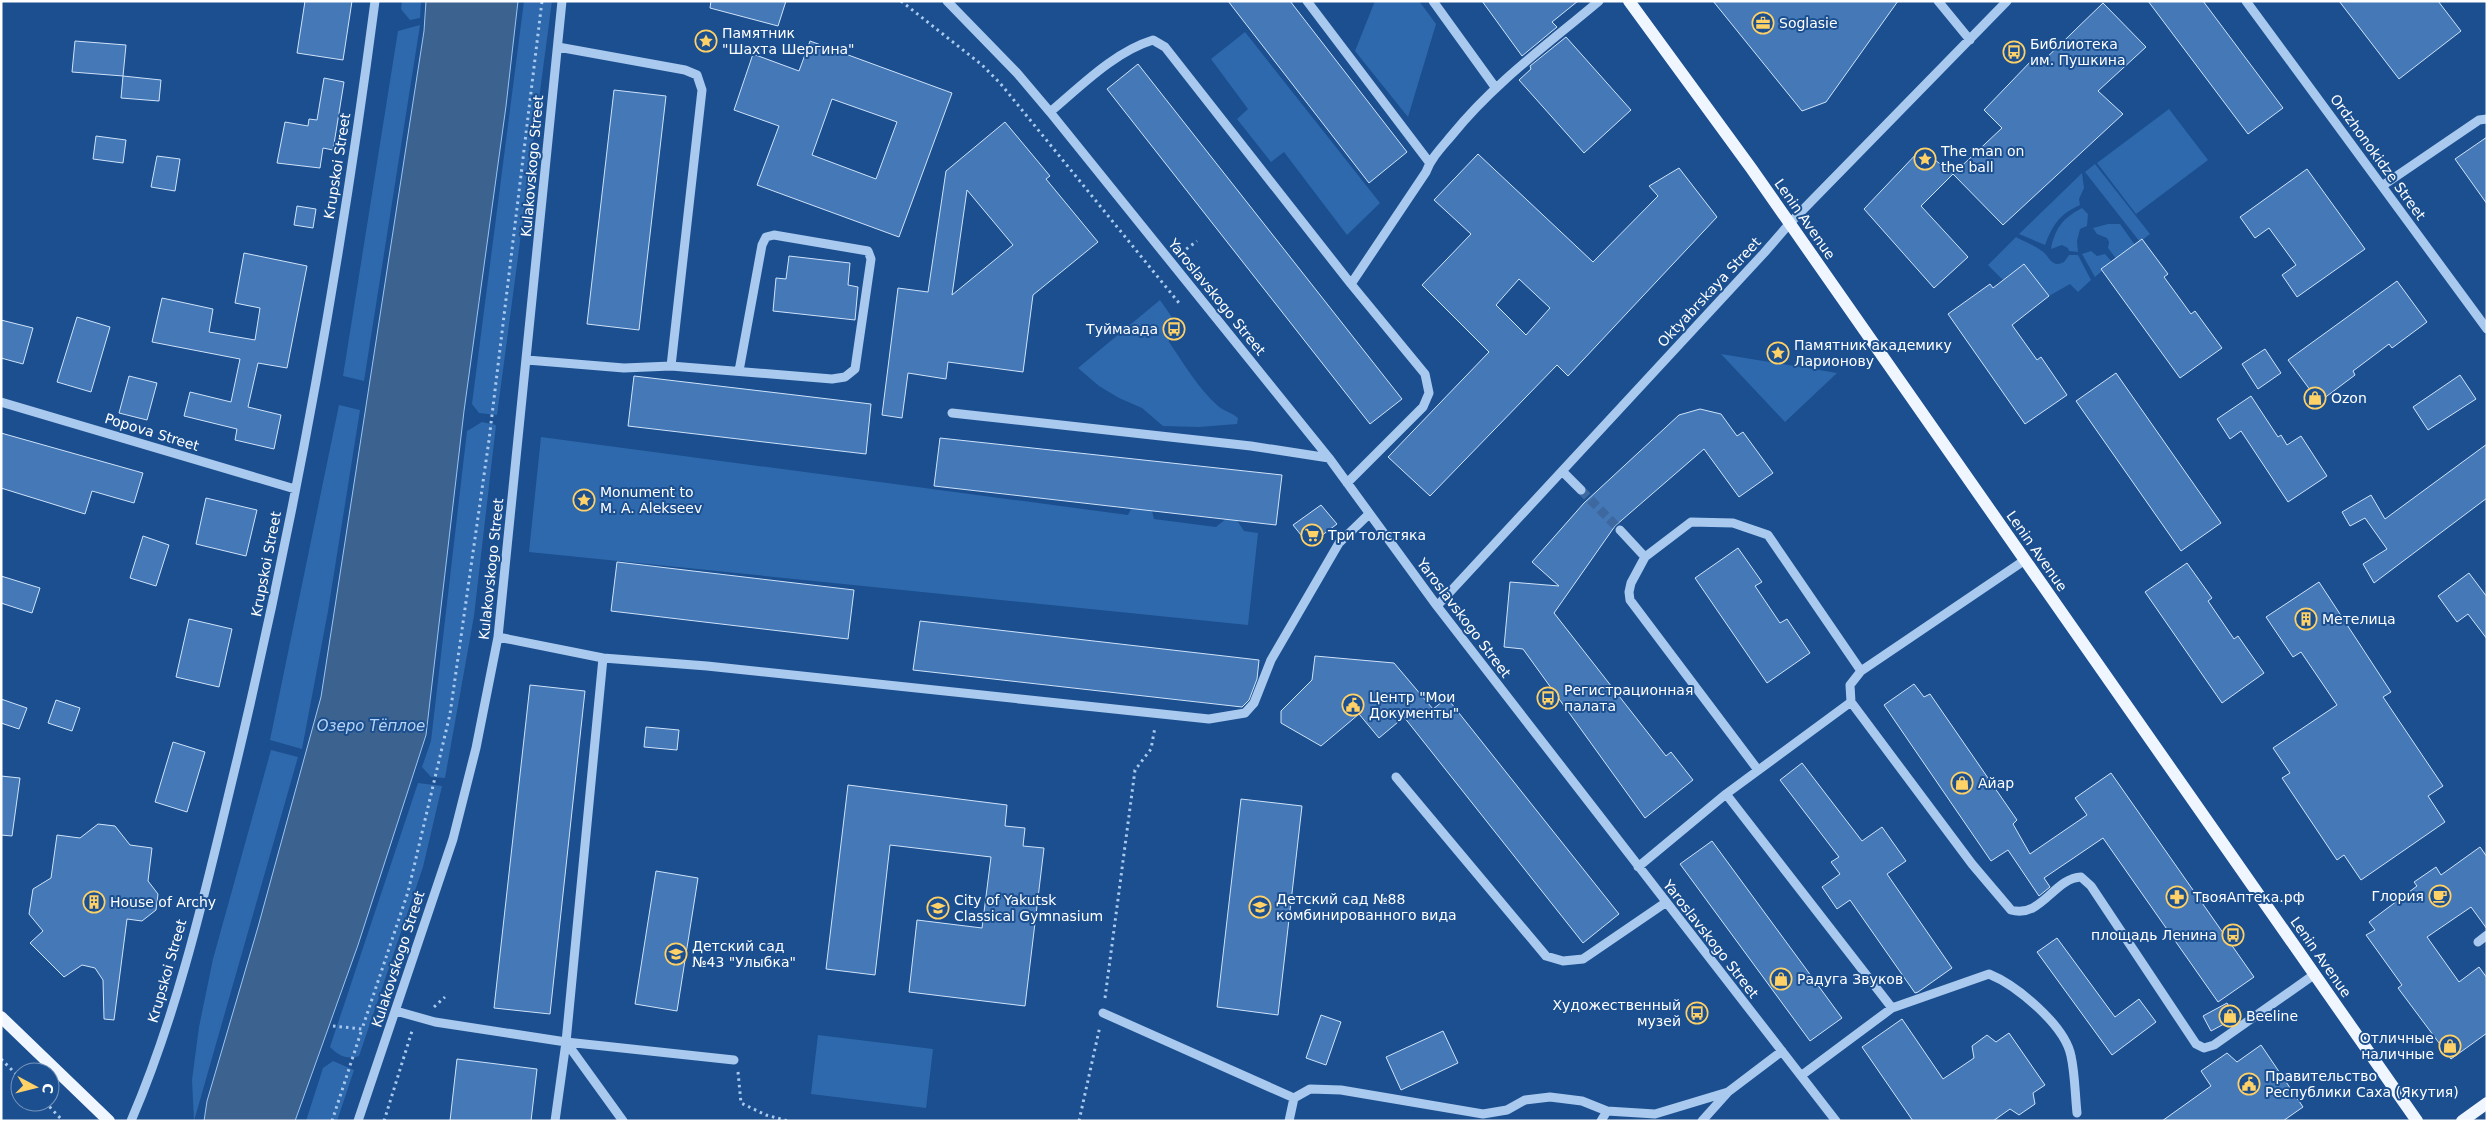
<svg xmlns="http://www.w3.org/2000/svg" width="2488" height="1122" viewBox="0 0 2488 1122" font-family="'DejaVu Sans',sans-serif">
	<rect width="100%" height="100%" fill="#1b4f8f"/>
	<path fill="#2e69ad" d="M402,1H421L420,18L410,20L401,9Z
		M524,1H552L497,415L479,413L472,404Z
		M1375,1H1419L1436,24L1408,117L1355,51Z
		M420,25L364,381L343,376L398,31Z
		M1245,32L1380,203L1347,235L1284,152L1271,162L1237,119L1248,109L1211,59Z
		M2169,109L2208,160L2136,214L2097,163Z
		M2095,164L2150,234L2140,242L2085,172Z
		M2082,173L2084,188L2079,199L2080,205C2060,214 2053,224 2045,245L2019,234Z
		M2082,208L2088,214L2087,226L2080,229L2077,241L2078,252L2069,251L2068,248L2062,245L2051,249C2055,228 2063,218 2082,208Z
		M2108,224H2120L2135,245L2117,260L2108,248L2109,242L2107,238L2097,234L2093,228Z
		M2016,237C2025,242 2034,245 2042,251C2049,255 2051,269 2064,262L2069,255H2078L2091,280L2078,292L2070,284L2049,296L2024,264L2003,280L1988,265Z
		M2091,251L2097,256L2105,254L2112,262L2095,277L2082,254Z
		M1160,300L1178,326L1168,334L1169,342C1184,364 1198,388 1218,406C1224,411 1231,412 1238,418L1237,424L1199,427L1163,426L1142,408L1119,398L1099,386L1078,368Z
		M1721,354L1837,373L1785,422Z
		M339,405L360,410L328,611L302,749L270,740Z
		M482,422L496,425L474,616L445,778L431,777L422,767L431,741L467,431Z
		M541,437L1128,515L1132,507H1151L1154,519L1216,527L1227,518L1236,519L1244,531L1258,533L1248,625L529,552Z
		M271,750L298,757L194,1121L192,1080L199,1027L213,959Z
		M418,783L442,786L423,867L359,1056C347,1060 339,1056 330,1047Z
		M818,1035L933,1049L926,1108L811,1094Z
		M333,1061L354,1070L337,1121H306L323,1068Z"/>
	<path fill="#3c6290" stroke="#9cc4f0" d="M426,1H518L506,106L464,411L426,735L358,945L295,1121H204L207,1101L258,927L321,697L424,31Z"/>
	<path fill="#4478b7" stroke="#cfe3fa" fill-rule="evenodd" d="M305,1H352L343,60L297,53Z
		M711,1H786L778,26L710,8Z
		M1228,1H1290L1407,152L1369,183Z
		M1482,1H1578L1552,22L1557,27L1522,56Z
		M1713,1H1898L1826,102L1802,111Z
		M2148,1H2203L2283,108L2248,134Z
		M2339,1H2438L2461,31L2399,79Z
		M2103,3L2146,47L2098,91L2123,114L2003,225L1953,174L2002,128L1984,110L2034,58L2040,64Z
		M1566,37L1631,110L1584,153L1519,80L1531,69L1530,66Z
		M75,41L126,45L123,76L72,72Z
		M810,41L952,93L899,237L757,185L779,126L734,110L753,54L799,71ZM832,99L897,122L876,179L812,155Z
		M1138,64L1402,399L1370,424L1107,89Z
		M123,76L161,80L159,101L121,98Z
		M324,78L344,82L333,150L323,148L320,168L277,163L285,122L308,126L309,119L317,120Z
		M614,90L666,96L639,330L587,324Z
		M1005,122L1050,176L1046,179L1098,242L1033,295L1023,372L948,362L946,379L908,373L902,418L882,415L898,288L928,292L946,171ZM967,190L1013,245L952,295Z
		M96,136L126,140L123,163L93,159Z
		M2487,137V204L2455,159Z
		M1921,149L1953,174L1921,206L1968,257L1934,288L1864,209Z
		M1478,154L1593,262L1658,196L1649,186L1679,168L1717,217L1568,376L1557,365L1430,496L1388,457L1489,352L1422,285L1471,234L1434,200ZM1519,279L1550,308L1526,335L1496,305Z
		M157,156L180,159L175,191L151,187Z
		M2307,169L2365,249L2297,297L2282,275L2296,265L2269,228L2255,238L2240,217Z
		M297,206L316,209L313,228L294,225Z
		M2142,239L2168,274L2164,277L2191,314L2195,311L2222,348L2180,378L2101,269Z
		M244,253L307,266L287,368L258,363L248,407L281,415L274,449L235,440L237,429L184,416L190,392L231,402L240,359L152,342L162,298L213,309L209,332L255,340L260,308L235,303Z
		M789,256L850,263L848,285L858,287L855,320L773,311L776,278L786,279Z
		M2024,264L2049,296L2012,325L2037,360L2041,357L2067,395L2025,424L1948,314L1990,284L1993,288Z
		M2397,281L2427,322L2392,348L2389,344L2353,371L2355,375L2319,402L2288,360Z
		M77,317L110,327L91,392L57,382Z
		M1,320L33,328L23,364L1,358Z
		M2265,349L2281,373L2258,389L2242,364Z
		M2116,373L2221,523L2181,551L2076,401Z
		M2460,375L2476,399L2428,430L2413,407Z
		M129,376L157,383L147,420L119,413Z
		M634,376L871,404L866,454L628,426Z
		M2251,396L2278,437L2281,435L2287,445L2301,436L2327,476L2288,502L2241,431L2230,439L2217,419Z
		M1700,409L1721,414L1737,436L1743,432L1773,473L1739,497L1704,449L1615,526L1554,613L1666,756L1671,752L1693,780L1645,818L1523,649L1504,647L1510,582L1559,586L1532,562L1584,503L1679,415Z
		M1,433L143,473L134,503L92,491L85,514L1,488Z
		M940,438L1282,475L1276,525L934,486Z
		M2487,444V498L2374,583L2363,564L2387,549L2365,518L2350,526L2342,512L2371,495L2385,519Z
		M206,498L257,510L246,556L196,544Z
		M1321,505L1337,524L1309,545L1293,525Z
		M143,536L169,545L156,586L130,578Z
		M1738,548L1762,582L1755,586L1780,623L1787,619L1810,653L1767,683L1695,578Z
		M617,562L854,590L848,639L611,611Z
		M2187,563L2212,598L2208,601L2234,639L2238,636L2264,673L2222,703L2145,592Z
		M2469,573L2487,597V639L2468,614L2457,622L2438,596Z
		M1,576L40,588L32,613L1,603Z
		M2319,582L2391,692L2383,697L2443,786L2428,796L2445,822L2361,880L2344,855L2337,860L2282,778L2290,773L2273,748L2337,705L2301,652L2293,657L2266,617Z
		M189,619L232,629L219,687L176,677Z
		M920,621L1259,660L1257,679L1249,700L1242,707L913,670Z
		M1315,656L1394,663L1433,709L1447,698L1619,914L1583,943L1404,717L1379,738L1359,714L1321,746L1281,723V711L1312,680Z
		M1914,684L1924,697L1930,694L2017,820L2013,824L2030,854L2087,815L2075,798L2111,773L2254,977L2218,1002L2103,838L2044,878L2050,887L2039,896L2008,850L1991,861L1884,705Z
		M530,685L585,691L550,1014L494,1008Z
		M1,699L27,708L19,729L1,723Z
		M56,700L80,708L72,731L48,723Z
		M646,727L679,730L677,750L644,747Z
		M173,742L205,752L187,812L155,802Z
		M1802,763L1862,841L1882,827L1906,861L1887,874L1952,968L1918,992L1915,993L1850,900L1837,909L1822,887L1840,874L1831,862L1839,857L1780,780Z
		M1,776L20,778L12,836L1,835Z
		M848,785L1007,805L1005,826L1025,828L1023,846L1044,848L1025,1006L909,992L917,920L982,928L991,857L890,845L875,975L826,969Z
		M1241,799L1302,806L1278,1015L1217,1007Z
		M98,824L115,826L130,845L152,848L148,881L158,894L156,910L142,921L127,919L114,1020L104,1019L103,980L95,968L82,965L64,977L30,943L43,931L29,914L33,889L51,878L57,835L80,838Z
		M1712,841L1842,1018L1810,1041L1680,864Z
		M2480,847L2487,857V929L2471,907L2427,937L2459,982L2479,967L2487,978V1033L2451,1059L2398,988L2402,985L2366,935L2375,930L2369,922L2417,886L2414,882L2436,867L2441,875Z
		M656,871L698,878L677,1011L635,1004Z
		M2057,938L2115,1017L2139,999L2156,1022L2112,1055L2037,952Z
		M2227,1003L2235,1018L2211,1031L2203,1016Z
		M1321,1015L1341,1022L1326,1065L1306,1058Z
		M1902,1019L1943,1079L1974,1058L1972,1046L1987,1035L1996,1042L2009,1033L2045,1085L2033,1093L2035,1104L2019,1115L2010,1109L1993,1121H1913L1862,1047Z
		M1443,1031L1458,1063L1401,1090L1386,1057Z
		M2261,1045L2303,1107L2283,1121H2162L2211,1086L2201,1071L2227,1053L2237,1062Z
		M457,1059L537,1069L531,1121H450Z"/>
	<g fill="none" stroke-linecap="round" stroke-linejoin="round">
		<path stroke="#3d69a0" stroke-width="9" stroke-dasharray="9 4.5" stroke-linecap="butt" d="M1581,490L1620,530"/>
		<path stroke="#a9c9ee" stroke-width="3" stroke-dasharray="2.5 4" stroke-linecap="butt" d="M901,1L982,65L1000,83L1179,303
			M1181,253L1197,241
			M1105,998L1135,770L1151,749L1155,727
			M434,1007L445,997
			M333,1026L362,1029L408,892L450,714L489,440L542,1
			M1,1059L20,1078
			M738,1072L741,1103L766,1115L788,1121
			M45,1102L63,1121
			M332,1121L362,1029
			M384,1121L412,1031
			M1079,1121L1100,1026"/>
		<path stroke="#a9c9ee" stroke-width="9" d="M947,1L1017,73L1050,112L1329,458L1437,606L1836,1121
			M1307,1L1429,162
			M1433,1L1495,87
			M1938,1L1970,40
			M2246,1L2487,329
			M558,47L685,70L697,75L702,90L671,366
			M1050,112C1081,86 1114,52 1153,40L1165,47L1351,284
			M2382,186L2479,120L2487,119
			M527,360L624,368L671,366L832,379L845,377L855,369L871,259L868,251L774,235L766,237L762,245L739,371
			M1,402L295,489
			M952,413L1251,446L1329,458
			M1562,471L1581,490
			M1347,483L1423,407L1429,393L1425,374L1351,284L1426,172C1431,158 1442,147 1452,135C1494,83 1548,44 1599,1
			M1620,530L1645,557
			M1437,606L1764,253L1790,223L2007,1
			M498,637L603,658
			M1851,702L1972,864L2011,910C2041,919 2054,878 2081,877L2091,886L2196,1044L2204,1048L2214,1045L2315,974
			M1758,770L1630,600L1629,592L1631,583L1645,557L1691,522L1733,523L1768,535L1861,671
			M1396,777L1546,956L1563,961L1583,959L1665,903
			M1726,794L1892,1008L1802,1075
			M1638,867L1726,794L1851,702L1850,685L1861,671L2025,560
			M2478,942L2487,935
			M1892,1008L1989,974C2016,985 2065,1025 2071,1056C2075,1074 2075,1094 2077,1113
			M396,1011L435,1022L566,1042L623,1121
			M1103,1013L1294,1098
			M566,1042L734,1060
			M1294,1098L1310,1089L1341,1090L1483,1114L1507,1110L1525,1100L1550,1097L1582,1101L1607,1111L1655,1114L1728,1092
			M131,1121C181,1005 208,879 238,756C297,507 342,254 375,1
			M358,1121L453,839L476,748L498,637L562,1
			M555,1121L566,1042L603,658L707,666L1209,719L1245,713L1254,703L1271,660L1339,543L1369,514
			M1289,1121L1294,1098
			M1601,1121L1607,1111
			M1702,1121L1728,1092L1782,1051"/>
		<path stroke="#f0f6ff" stroke-width="12" d="M1629,1L1751,168L2417,1121
			M1,1017L109,1121
			M2462,1121L2487,1103"/>
	</g>
	<defs>
		<g id="office-ring" transform="scale(1.125)"><circle r="9.5" fill="#1b4f8f" stroke="#ffd166" stroke-width="1.5"/><path d="M-6-3h4V-5.5h4V-3h4V5H-6ZM-1-4.5V-3h2v-1.5ZM-6 0V1H6V0Z" fill="#ffd166"/></g>
		<g id="sight-ring" transform="scale(1.125)"><circle r="9.5" fill="#1b4f8f" stroke="#ffd166" stroke-width="1.5"/><path d="M0-6L1.8-2.2L6-1.7L2.9 1.2L3.7 5.4L0 3.3L-3.7 5.4L-2.9 1.2L-6-1.7L-1.8-2.2Z" fill="#ffd166"/></g>
		<g id="bus-ring" transform="scale(1.125)"><circle r="9.5" fill="#1b4f8f" stroke="#ffd166" stroke-width="1.5"/><path d="M-5-6H5V4H4V6H2V4H-2V6H-4V4H-5ZM-3.5-4V0h7V-4ZM-3.5 1.2v1.5H-2V1.2ZM2 1.2v1.5H3.5V1.2Z" fill="#ffd166"/></g>
		<g id="shop-ring" transform="scale(1.125)"><circle r="9.5" fill="#1b4f8f" stroke="#ffd166" stroke-width="1.5"/><path d="M-5-2.5h2.3a2.7 3.5 0 0 1 5.4 0H5L5.5 6h-11ZM-1.5-2.5h3a1.5 2.3 0 0 0-3 0Z" fill="#ffd166"/></g>
		<g id="supermarket-ring" transform="scale(1.125)"><circle r="9.5" fill="#1b4f8f" stroke="#ffd166" stroke-width="1.5"/><path d="M-6-5.5h2.5l.6 2H6L4.5 2H-2.5L-4.4-4H-6ZM-1.5 3.2a1.3 1.3 0 1 0 .1 0ZM3 3.2a1.3 1.3 0 1 0 .1 0Z" fill="#ffd166"/></g>
		<g id="building-ring" transform="scale(1.125)"><circle r="9.5" fill="#1b4f8f" stroke="#ffd166" stroke-width="1.5"/><path d="M-4-6H4V6H1V3H-1V6H-4ZM-2.5-4.3h1.7v1.8h-1.7ZM.8-4.3h1.7v1.8H.8ZM-2.5-1h1.7V.8h-1.7ZM.8-1h1.7V.8H.8Z" fill="#ffd166"/></g>
		<g id="civic-ring" transform="scale(1.125)"><circle r="9.5" fill="#1b4f8f" stroke="#ffd166" stroke-width="1.5"/><path d="M-.6-6.5H3V-4.5H.6V-3L4-1V1h2V6H-6V1h2V-1L-.6-3ZM-1.2 2.5V6h2.4V2.5Z" fill="#ffd166"/></g>
		<g id="cafe-ring" transform="scale(1.125)"><circle r="9.5" fill="#1b4f8f" stroke="#ffd166" stroke-width="1.5"/><path d="M-5.5-4.5H6V0H3Q3 3.5 0 3.5H-2.5Q-5.5 3.5-5.5 0ZM3-3.2v2h1.7v-2ZM-6 4.5H4V6H-6Z" fill="#ffd166"/></g>
		<g id="pharmacy-ring" transform="scale(1.125)"><circle r="9.5" fill="#1b4f8f" stroke="#ffd166" stroke-width="1.5"/><path d="M-2-6h4v4h4v4h-4v4h-4v-4h-4v-4h4Z" fill="#ffd166"/></g>
		<g id="school-ring" transform="scale(1.125)"><circle r="9.5" fill="#1b4f8f" stroke="#ffd166" stroke-width="1.5"/><path d="M0-5L7-2L0 1L-7-2ZM-4 1L0 2.5L4 1V4Q0 6-4 4Z" fill="#ffd166"/></g>
	</defs>
	<g fill-rule="evenodd">
		<use href="#office-ring" x="1763" y="23"/>
		<use href="#sight-ring" x="706" y="41"/>
		<use href="#bus-ring" x="2014" y="52"/>
		<use href="#sight-ring" x="1925" y="159"/>
		<use href="#bus-ring" x="1174" y="329"/>
		<use href="#sight-ring" x="1778" y="353"/>
		<use href="#shop-ring" x="2315" y="398"/>
		<use href="#sight-ring" x="584" y="500"/>
		<use href="#supermarket-ring" x="1312" y="535"/>
		<use href="#building-ring" x="2306" y="619"/>
		<use href="#bus-ring" x="1548" y="698"/>
		<use href="#civic-ring" x="1353" y="705"/>
		<use href="#shop-ring" x="1962" y="783"/>
		<use href="#cafe-ring" x="2440" y="896"/>
		<use href="#pharmacy-ring" x="2177" y="897"/>
		<use href="#building-ring" x="94" y="902"/>
		<use href="#school-ring" x="1260" y="907"/>
		<use href="#school-ring" x="938" y="908"/>
		<use href="#bus-ring" x="2233" y="935"/>
		<use href="#school-ring" x="676" y="954"/>
		<use href="#shop-ring" x="1781" y="979"/>
		<use href="#bus-ring" x="1697" y="1013"/>
		<use href="#shop-ring" x="2230" y="1016"/>
		<use href="#shop-ring" x="2450" y="1046"/>
		<use href="#civic-ring" x="2249" y="1084"/>
	</g>
	<g text-anchor="middle" dominant-baseline="central" stroke-width="4" stroke-linejoin="round" paint-order="stroke">
		<g font-size="14" fill="#fff" stroke="#1b4f8f" text-anchor="start">
			<text x="1779" y="23">Soglasie</text>
			<text x="722" y="33">Памятник<tspan x="722" dy="16">"Шахта Шергина"</tspan></text>
			<text x="2030" y="44">Библиотека<tspan x="2030" dy="16">им. Пушкина</tspan></text>
			<text x="1941" y="151">The man on<tspan x="1941" dy="16">the ball</tspan></text>
			<text x="1158" y="329" text-anchor="end">Туймаада</text>
			<text x="1794" y="345">Памятник академику<tspan x="1794" dy="16">Ларионову</tspan></text>
			<text x="2331" y="398">Ozon</text>
			<text x="600" y="492">Monument to<tspan x="600" dy="16">M. A. Alekseev</tspan></text>
			<text x="1328" y="535">Три толстяка</text>
			<text x="2322" y="619">Метелица</text>
			<text x="1564" y="690">Регистрационная<tspan x="1564" dy="16">палата</tspan></text>
			<text x="1369" y="697">Центр "Мои<tspan x="1369" dy="16">Документы"</tspan></text>
			<text x="1978" y="783">Айар</text>
			<text x="2424" y="896" text-anchor="end">Глория</text>
			<text x="2193" y="897">ТвояАптека.рф</text>
			<text x="1276" y="899">Детский сад №88<tspan x="1276" dy="16">комбинированного вида</tspan></text>
			<text x="954" y="900">City of Yakutsk<tspan x="954" dy="16">Classical Gymnasium</tspan></text>
			<text x="110" y="902">House of Archy</text>
			<text x="2217" y="935" text-anchor="end">площадь Ленина</text>
			<text x="692" y="946">Детский сад<tspan x="692" dy="16">№43 "Улыбка"</tspan></text>
			<text x="1797" y="979">Радуга Звуков</text>
			<text x="1681" y="1005" text-anchor="end">Художественный<tspan x="1681" dy="16">музей</tspan></text>
			<text x="2246" y="1016">Beeline</text>
			<text x="2434" y="1038" text-anchor="end">Отличные<tspan x="2434" dy="16">наличные</tspan></text>
			<text x="2265" y="1076">Правительство<tspan x="2265" dy="16">Республики Саха (Якутия)</tspan></text>
		</g>
		<g font-size="14" fill="#fff" stroke="#1b4f8f">
			<text transform="translate(2378 157) rotate(54)">Ordzhonokidze Street</text>
			<text transform="translate(337 166) rotate(-81)">Krupskoi Street</text>
			<text transform="translate(532 166) rotate(-85)">Kulakovskogo Street</text>
			<text transform="translate(1805 219) rotate(55)">Lenin Avenue</text>
			<text transform="translate(1709 292) rotate(-47)">Oktyabrskaya Street</text>
			<text transform="translate(1217 297) rotate(51)">Yaroslavskogo Street</text>
			<text transform="translate(152 432) rotate(17)">Popova Street</text>
			<text transform="translate(2037 551) rotate(55)">Lenin Avenue</text>
			<text transform="translate(266 564) rotate(-79)">Krupskoi Street</text>
			<text transform="translate(491 569) rotate(-84)">Kulakovskogo Street</text>
			<text transform="translate(1464 618) rotate(53)">Yaroslavskogo Street</text>
			<text transform="translate(1711 939) rotate(52)">Yaroslavskogo Street</text>
			<text transform="translate(2321 957) rotate(55)">Lenin Avenue</text>
			<text transform="translate(398 959) rotate(-72)">Kulakovskogo Street</text>
			<text transform="translate(167 971) rotate(-74)">Krupskoi Street</text>
		</g>
		<g font-size="15" font-style="italic" fill="#b5d3f5" stroke="#1b4f8f">
			<text x="371" y="726">Озеро Тёплое</text>
		</g>
	</g>
	<rect width="2488" height="1122" fill="none" stroke="#ffffff" stroke-width="5"/>
	<g transform="translate(35 1087) rotate(97)"><circle r="24" fill="#1b4f8f" stroke="#7695bc"/>
	<path d="M0-4L9 19L0 12L-9 19Z" fill="#ffd166"/>
	<text y="-8" font-size="14" font-weight="bold" text-anchor="middle" fill="#ffffff">С</text>
	</g>
</svg>
